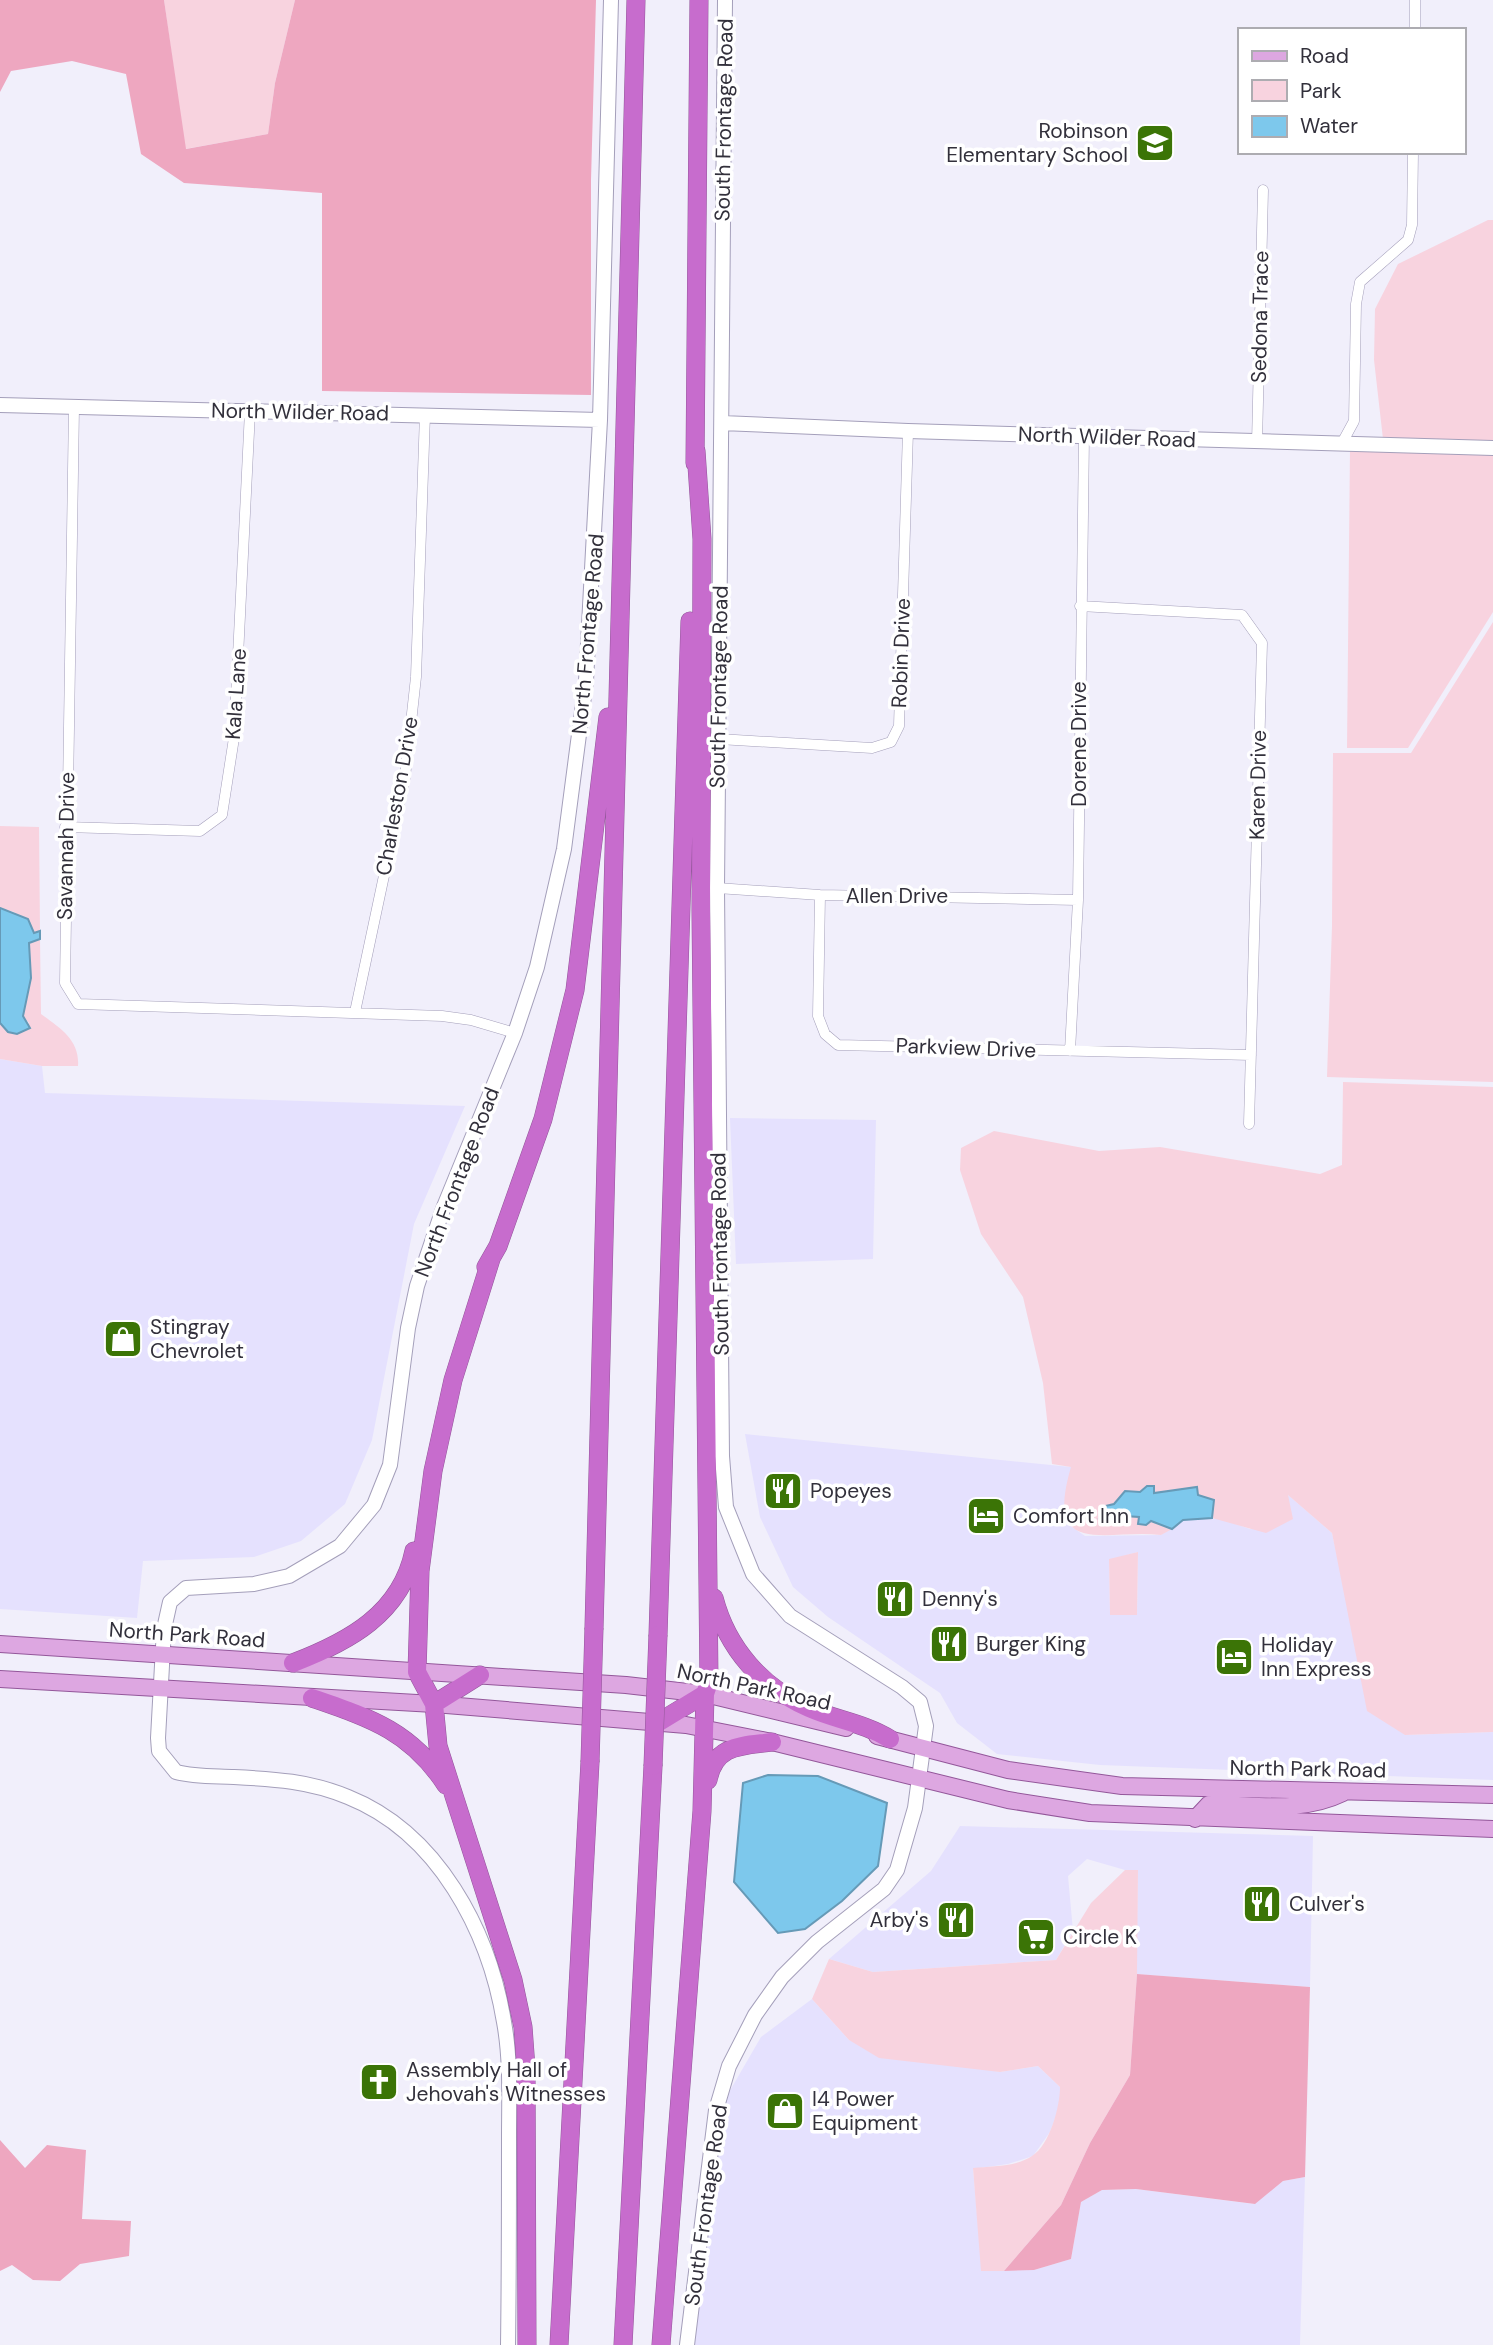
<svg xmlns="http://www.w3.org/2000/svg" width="1493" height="2345" viewBox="0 0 1493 2345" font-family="'DM Sans',sans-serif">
	<rect width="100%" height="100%" fill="#f1effb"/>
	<path fill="#e5e1fe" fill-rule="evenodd" d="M0,1059L42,1066L45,1093L465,1106L414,1224L372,1440L345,1504L301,1541L254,1557L143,1561L137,1618L0,1609Z
		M730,1118L876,1120L873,1259L736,1264Z
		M745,1434L1071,1467L1072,1527L1085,1536L1161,1535L1183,1520L1200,1518L1221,1519L1250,1529L1290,1507L1287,1494L1332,1533L1347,1602L1405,1735L1493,1732V1780L1100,1765L997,1754L957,1723L940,1693L828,1617L793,1587L760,1517ZM1138,1552L1137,1615L1110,1614L1109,1560Z
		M960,1826L1313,1836L1310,1987L1136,1974L1138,1871L1125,1870L1087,1859L1068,1876L1073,1931L1056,1960L873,1972L829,1959L931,1871Z
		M812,1999L849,2040L1000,2072L1038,2066L1060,2087V2105L1050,2132L1033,2156L1008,2164L973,2169L982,2271L1034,2270L1071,2259L1081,2202L1102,2190L1136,2189L1254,2204L1283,2181L1305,2177L1300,2345H694L723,2111L728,2094L761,2037Z"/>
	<path fill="#f8d3df" d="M164,0H295L275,83L268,134L185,149Z
		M1488,220H1493V442L1383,439L1374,360L1375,309L1398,264Z
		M1350,449L1493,454V612L1408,748H1347Z
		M1493,622V1082L1327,1077L1332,926L1333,753H1411Z
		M0,826L39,827L40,931L34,933L14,912L0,908Z
		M34,939H40L41,1014C60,1028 80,1040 78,1066H42L0,1059V1023L8,1032L17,1034L29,1023L23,1016L28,995L29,943Z
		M1343,1082L1493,1087V1732L1405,1735L1367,1711L1332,1533L1288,1495L1293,1519L1266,1533L1212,1518L1214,1509L1198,1495L1196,1487L1154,1493L1125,1491L1113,1504L1101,1507L1109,1515L1139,1517L1138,1524L1151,1520L1172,1529L1161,1535C1104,1529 1044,1559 1071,1467L1052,1464L1043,1383L1023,1297L981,1234L960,1170L961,1148L994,1131L1099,1151L1160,1147L1320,1174L1342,1165Z
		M1138,1552L1137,1615H1110L1109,1559Z
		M1125,1870H1138L1137,1974L1130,2075L1090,2143L1061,2205L1004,2271H981L973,2168C991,2166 1016,2167 1032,2156C1050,2145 1060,2106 1060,2087L1038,2066L1000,2072L879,2058L849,2040L812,1999L829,1959L873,1972L1056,1960L1091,1903Z"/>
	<path fill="#eea7c0" d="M0,0H164L186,149L268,134L275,83L295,0H596L591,180V395L322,391V193L184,183L141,154L126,74L72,61L11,71L0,92Z
		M1137,1974L1310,1987L1305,2177L1283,2181L1255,2204L1136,2189L1102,2190L1081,2202L1071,2259L1034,2270L1004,2271L1061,2205L1090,2143L1130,2075Z
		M0,2140L25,2168L47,2145L86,2150L82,2219L131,2221L129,2256L80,2264L60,2281L33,2280L12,2265L0,2271Z"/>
	<path fill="#7dc8ec" stroke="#669ab7" stroke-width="2" d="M0,908L28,919L34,933L40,931V939L29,943L31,978L23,1016L30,1028L17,1034L8,1032L0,1023Z
		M1147,1486H1154V1493L1197,1487L1198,1495L1214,1500L1212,1518L1183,1520L1172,1529L1151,1521L1146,1525L1138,1524L1139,1517L1109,1515L1099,1518L1101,1507L1114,1504L1125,1491L1140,1492Z
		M768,1775L818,1776L887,1803L878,1866L842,1901L805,1929L778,1933L734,1882L743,1783Z"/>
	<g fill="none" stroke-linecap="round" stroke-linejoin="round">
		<g stroke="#a49fba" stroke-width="11">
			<path id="street" d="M1415,30V0
				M74,407L65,983L78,1004L442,1016L471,1020L515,1033
				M1257,443L1263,190
				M1342,443L1354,421L1356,304L1360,282L1408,240L1412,225L1413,152
				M1080,606L1242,615L1262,643L1249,1124
				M719,739L872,748L891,742L899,726L908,431
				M65,827L200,831L222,815L234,738L250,411
				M717,888L820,895L1078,900
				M820,895L818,1016L825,1034L838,1045L1251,1055
				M355,1012L405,777L416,677L425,414
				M1070,1051L1078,900L1084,436"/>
		</g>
		<g stroke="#a49fba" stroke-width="16">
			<path id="secondary" d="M0,405L600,420
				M722,423L908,431L1493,448
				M508,2345C509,2276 509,2207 509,2138C509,2100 511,2060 504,2022C489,1931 438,1833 348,1797C310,1781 274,1779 234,1777C215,1776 195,1777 176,1772L159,1751L158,1738L164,1629L170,1602L186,1588L254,1584L289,1576L340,1546L374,1505L390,1465L408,1328L417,1286L443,1209L515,1033L537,967L564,849L586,681L600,420L611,0
				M687,2345L716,2110L729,2066L755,2015L782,1977L817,1942L884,1889L897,1870L915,1808L926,1726L920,1702L902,1687L790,1616L753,1574L726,1507L722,1456L717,888L725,0"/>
		</g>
		<g stroke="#93579a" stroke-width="18">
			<path id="primary" d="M0,1644L626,1685L705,1694L846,1728
				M0,1679L434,1704L686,1725L772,1742L1008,1800L1090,1813L1493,1829
				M877,1736L1008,1770L1122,1786L1493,1795
				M1195,1819L1209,1804C1256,1804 1300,1814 1343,1793"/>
		</g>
		<g stroke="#93579a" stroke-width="19">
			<path id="highway" d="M695,463L699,0
				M491,1259L453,1380L433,1471L420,1571L417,1672L434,1704L438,1746L513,1980L523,2027L526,2068L527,2345
				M486,1267L498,1246L543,1119L575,990L608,717
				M714,1598C727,1648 762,1688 809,1708C836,1720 864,1723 890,1739
				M594,1628L636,0
				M658,1635L690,621
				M293,1663C348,1642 401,1614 414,1551
				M312,1698C370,1718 411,1731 446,1785
				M434,1704L480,1675
				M659,1722L705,1694
				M708,1780C715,1744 742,1746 772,1742
				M559,2345L590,1762
				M623,2345L653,1766
				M661,2345L702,1811L705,1694L709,1682L701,911L702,539L696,451"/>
		</g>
		<use href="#street" stroke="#fff" stroke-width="10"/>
		<use href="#secondary" stroke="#fff" stroke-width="14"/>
		<use href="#primary" stroke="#dda7e1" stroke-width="16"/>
		<use href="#highway" stroke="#c76ccd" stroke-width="18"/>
		<g stroke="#93579a" stroke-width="19" stroke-linecap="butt">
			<path id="highway-bridge" d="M590,1762L594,1628
				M653,1766L658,1635"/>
		</g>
		<use href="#highway-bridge" stroke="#c76ccd" stroke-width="18"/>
	</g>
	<defs>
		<g id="school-square" transform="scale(2.0125)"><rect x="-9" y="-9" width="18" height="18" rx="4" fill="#3b7406" stroke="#fff"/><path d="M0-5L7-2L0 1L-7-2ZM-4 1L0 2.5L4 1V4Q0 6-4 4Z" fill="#fff"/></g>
		<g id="shop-square" transform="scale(2.0125)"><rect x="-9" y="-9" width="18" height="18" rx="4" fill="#3b7406" stroke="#fff"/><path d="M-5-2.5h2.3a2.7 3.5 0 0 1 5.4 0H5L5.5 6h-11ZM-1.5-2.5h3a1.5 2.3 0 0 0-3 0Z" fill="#fff"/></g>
		<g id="restaurant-square" transform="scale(2.0125)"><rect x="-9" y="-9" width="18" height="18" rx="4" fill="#3b7406" stroke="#fff"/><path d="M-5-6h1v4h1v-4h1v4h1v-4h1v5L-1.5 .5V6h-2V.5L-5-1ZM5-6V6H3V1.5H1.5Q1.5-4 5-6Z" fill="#fff"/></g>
		<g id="hotel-square" transform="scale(2.0125)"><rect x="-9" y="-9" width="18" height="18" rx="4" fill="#3b7406" stroke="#fff"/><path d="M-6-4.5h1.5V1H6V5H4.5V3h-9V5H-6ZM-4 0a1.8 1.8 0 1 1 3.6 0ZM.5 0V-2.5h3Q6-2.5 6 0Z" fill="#fff"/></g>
		<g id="supermarket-square" transform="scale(2.0125)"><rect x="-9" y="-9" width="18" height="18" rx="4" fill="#3b7406" stroke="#fff"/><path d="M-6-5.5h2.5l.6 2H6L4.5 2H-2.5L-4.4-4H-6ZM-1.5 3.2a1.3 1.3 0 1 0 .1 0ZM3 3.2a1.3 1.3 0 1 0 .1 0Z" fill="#fff"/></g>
		<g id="church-square" transform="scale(2.0125)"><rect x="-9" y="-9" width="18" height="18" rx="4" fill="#3b7406" stroke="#fff"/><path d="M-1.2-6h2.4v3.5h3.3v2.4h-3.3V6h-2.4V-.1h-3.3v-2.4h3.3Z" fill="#fff"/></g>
	</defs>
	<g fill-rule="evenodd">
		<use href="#school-square" x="1155" y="143"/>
		<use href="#shop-square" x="123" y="1339"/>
		<use href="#restaurant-square" x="783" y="1491"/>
		<use href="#hotel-square" x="986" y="1516"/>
		<use href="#restaurant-square" x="895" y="1599"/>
		<use href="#restaurant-square" x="949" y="1644"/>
		<use href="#hotel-square" x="1234" y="1657"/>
		<use href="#restaurant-square" x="1262" y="1904"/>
		<use href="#restaurant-square" x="956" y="1920"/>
		<use href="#supermarket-square" x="1036" y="1937"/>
		<use href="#church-square" x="379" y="2082"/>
		<use href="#shop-square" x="785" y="2111"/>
	</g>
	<g text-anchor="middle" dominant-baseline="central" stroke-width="7" stroke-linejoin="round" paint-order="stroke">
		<g font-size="21" fill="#32303b" stroke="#fff">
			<text transform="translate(724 120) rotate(-89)">South Frontage Road</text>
			<text transform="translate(1260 317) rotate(-89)">Sedona Trace</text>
			<text transform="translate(300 412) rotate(1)">North Wilder Road</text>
			<text transform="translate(1107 437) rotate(2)">North Wilder Road</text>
			<text transform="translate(588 634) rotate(-85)">North Frontage Road</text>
			<text transform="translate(901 653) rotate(-88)">Robin Drive</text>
			<text transform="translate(719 687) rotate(-89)">South Frontage Road</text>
			<text transform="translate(236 694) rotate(-86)">Kala Lane</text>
			<text transform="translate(1079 744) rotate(-90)">Dorene Drive</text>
			<text transform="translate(1258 785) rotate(-89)">Karen Drive</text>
			<text transform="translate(397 796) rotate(-80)">Charleston Drive</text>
			<text transform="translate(66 846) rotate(-89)">Savannah Drive</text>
			<text x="897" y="896">Allen Drive</text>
			<text transform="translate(966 1048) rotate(2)">Parkview Drive</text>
			<text transform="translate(457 1182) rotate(-69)">North Frontage Road</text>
			<text transform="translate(720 1254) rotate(-91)">South Frontage Road</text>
			<text transform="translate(187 1635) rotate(4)">North Park Road</text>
			<text transform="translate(754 1687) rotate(12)">North Park Road</text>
			<text transform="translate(1308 1769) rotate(1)">North Park Road</text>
			<text transform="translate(706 2205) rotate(-82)">South Frontage Road</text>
		</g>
		<g font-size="21" fill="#32303b" stroke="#fff" text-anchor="start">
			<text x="1128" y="131" text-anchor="end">Robinson<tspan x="1128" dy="24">Elementary School</tspan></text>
			<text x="150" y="1327">Stingray<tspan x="150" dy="24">Chevrolet</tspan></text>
			<text x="810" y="1491">Popeyes</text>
			<text x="1013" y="1516">Comfort Inn</text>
			<text x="922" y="1599">Denny's</text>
			<text x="976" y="1644">Burger King</text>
			<text x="1261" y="1645">Holiday<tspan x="1261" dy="24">Inn Express</tspan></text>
			<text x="1289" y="1904">Culver's</text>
			<text x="929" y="1920" text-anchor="end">Arby's</text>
			<text x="1063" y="1937">Circle K</text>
			<text x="406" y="2070">Assembly Hall of<tspan x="406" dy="24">Jehovah's Witnesses</tspan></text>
			<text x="812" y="2099">I4 Power<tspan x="812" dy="24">Equipment</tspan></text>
		</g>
	</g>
	<rect x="1238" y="28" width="228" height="126" fill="#ffffff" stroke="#adacb1" stroke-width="2"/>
	<rect x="1252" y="51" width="35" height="10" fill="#dda7e1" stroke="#adacb1" stroke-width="2"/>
	<text x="1300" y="63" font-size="21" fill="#32303b">Road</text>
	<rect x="1252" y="80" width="35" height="21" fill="#f8d3df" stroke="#adacb1" stroke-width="2"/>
	<text x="1300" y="98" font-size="21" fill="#32303b">Park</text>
	<rect x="1252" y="116" width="35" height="21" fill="#7dc8ec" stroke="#adacb1" stroke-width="2"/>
	<text x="1300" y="133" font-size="21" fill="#32303b">Water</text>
</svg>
